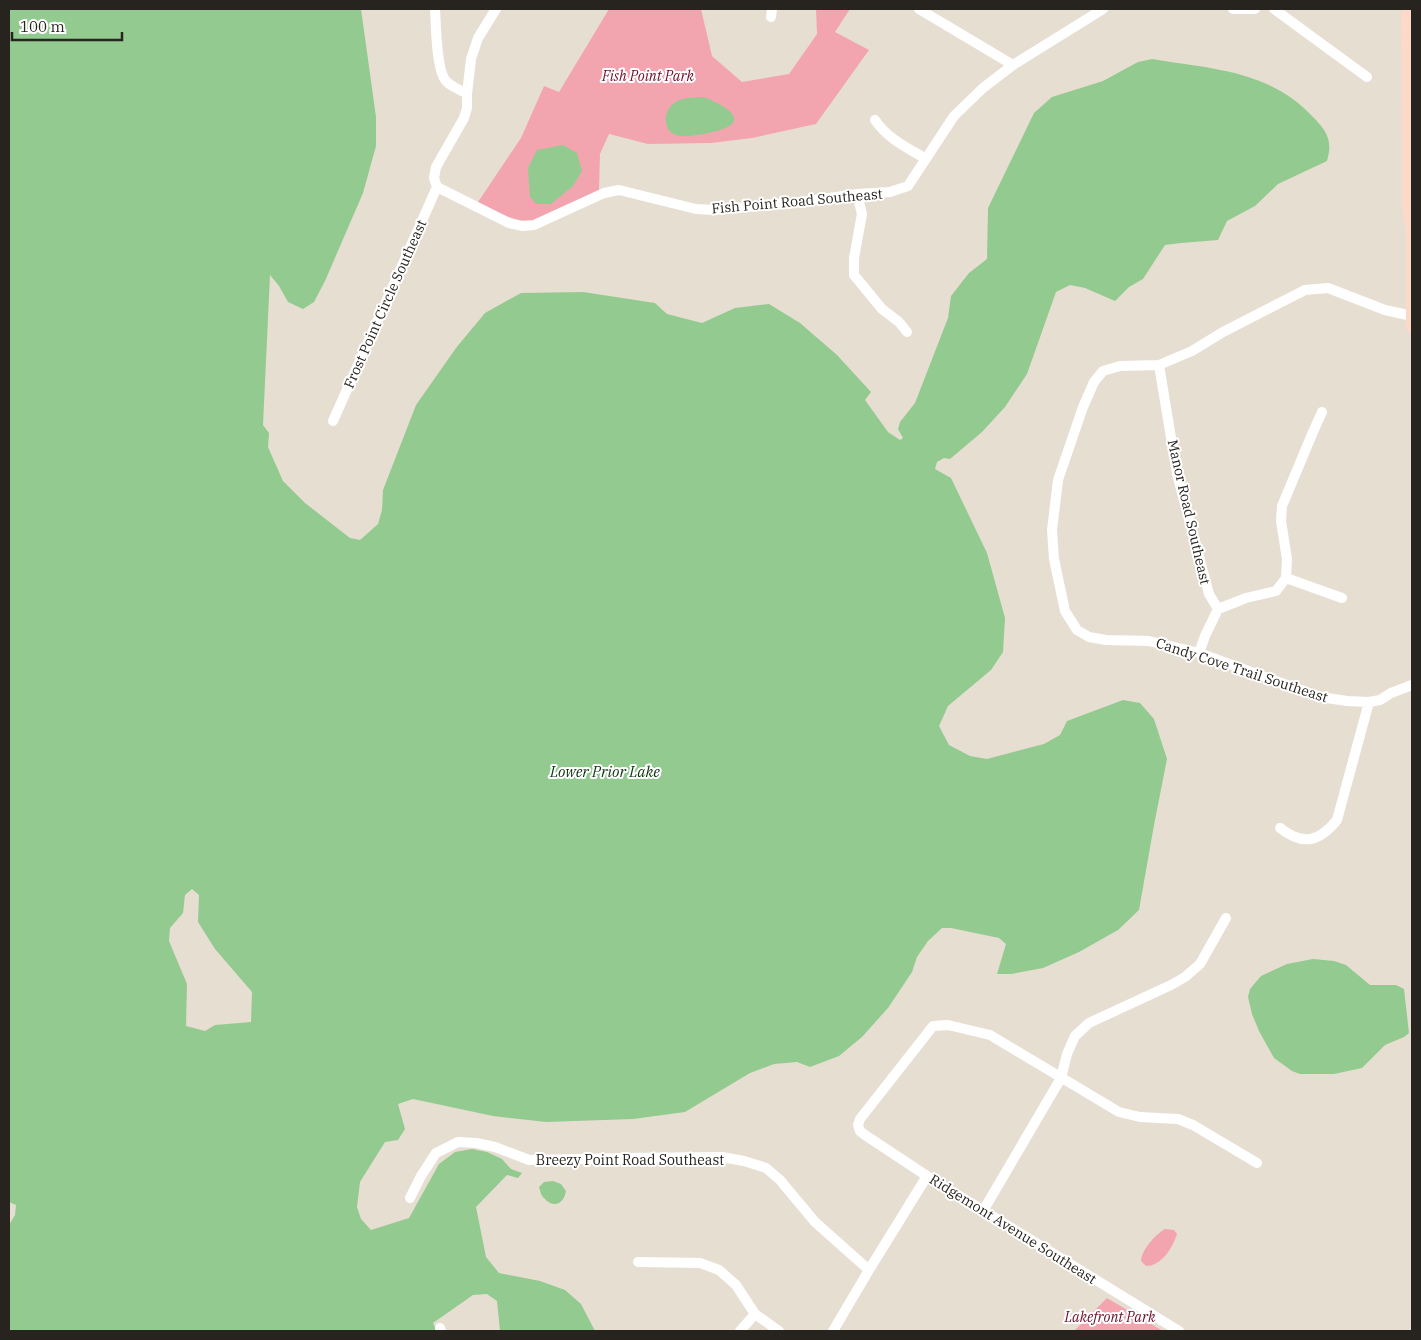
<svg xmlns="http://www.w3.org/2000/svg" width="1421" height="1340" viewBox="0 0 1421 1340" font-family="'IBM Plex Serif',serif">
	<rect width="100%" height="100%" fill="#e7ded2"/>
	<path fill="#f3a5af" d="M609,9H701L712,56L742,82L789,74L817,34L816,9H850L835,32L869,50L816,124L752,138L711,143L648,144L609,134L600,154L599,190L535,221C512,222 497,212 478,202L521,138L544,86L559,92Z
		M1165,1229L1174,1230L1177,1234C1173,1247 1162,1266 1146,1266L1141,1261C1142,1249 1155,1235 1165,1229Z
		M1107,1298L1163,1331H1074Z"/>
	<path fill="#93ca90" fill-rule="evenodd" d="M9,9H361L376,117V146L363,193L325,281L314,302L303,309L288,302L279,286L270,275L263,425L269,433L268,447L283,481L305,503L350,538L360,540L378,524L382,510L383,490L416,405L456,348L485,313L521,293L583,292L655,303L667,314L702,323L735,308L769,304L800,323L837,355L871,392L865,400L888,432L900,440L903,438L898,429L900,422L915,403L948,318L951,296L969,273L987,259L988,208L1034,113L1052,97L1103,81L1138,62L1152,59C1211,69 1270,70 1313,117C1327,131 1333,141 1327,161L1278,184L1255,206L1227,221L1218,240L1181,243L1165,245L1143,279L1129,287L1115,301L1085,288L1070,285L1056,292L1027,374L1005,407L982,432L950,459L944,458L937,462L935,469L951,478L987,553L1005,618L1003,652L991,670L948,706L939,726L949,745L970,756L987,759L1044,744L1060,735L1067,721L1123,700L1140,703L1154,719L1167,759L1154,825L1139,910L1118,930L1079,952L1043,968L1011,974H997L1006,944L999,938L951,928H942L928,941L917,957L912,972L888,1008L862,1037L839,1056L810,1067L797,1062L774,1064L750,1073L685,1112L633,1119L546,1122L493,1116L413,1099L398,1104L405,1129L398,1140L385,1142L360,1182L357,1207L361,1219L371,1230L409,1218L439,1164L455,1152L472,1149L487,1152L502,1159L511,1169L522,1173L518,1178L507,1175L476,1207L486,1257L499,1273L540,1281L565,1290L581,1304L595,1331H500L497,1301L487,1294L473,1295L433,1323L437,1331H9V1225L15,1215L16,1205L9,1202ZM192,889L199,895L198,922L215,949L252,992L251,1022L215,1025L205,1031L186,1026L187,984L169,941L170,928L183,913L185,895Z
		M703,97C710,99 743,113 732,124C724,132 690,137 680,136C663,134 662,113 673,104C681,97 693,98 703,97Z
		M563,145L577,153L582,171L573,186L551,204H536L530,197L528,168L537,150Z
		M1313,959L1334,961L1346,965L1370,985H1396L1404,989L1409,1033L1404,1037L1385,1045L1362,1068L1334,1074H1300L1292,1071L1274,1058L1259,1031L1252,1014L1248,997L1250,989L1261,976L1287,964Z
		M553,1181L561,1184L566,1191C564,1204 553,1209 544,1198C541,1196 540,1190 539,1187L544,1182Z"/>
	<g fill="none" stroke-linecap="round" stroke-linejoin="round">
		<path stroke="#fff" stroke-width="10" d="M435,9C436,24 436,73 447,82C452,87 461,90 467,94
			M919,9L1013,65
			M1233,9H1255
			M1274,9L1367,77
			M771,17L772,9
			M875,120C888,139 906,147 926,159
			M437,187L509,223L522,226L534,225L604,193L619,190L696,209L713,210L794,203L857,194L890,192L908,186L954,116L983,88L1013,65L1103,9
			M437,187L434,178L436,167L464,118L467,108V94L471,59L478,38L496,9
			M857,194L862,214L854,258V275L882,309L899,322L907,332
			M1412,316L1385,310L1328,288L1305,290L1223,332L1192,351L1159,365L1120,366L1103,371L1094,382L1083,407L1058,480L1052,530L1054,559L1065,611L1077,630L1089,637L1106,640L1149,641L1199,653L1320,697L1347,701L1369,702L1380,700L1391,693L1412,685
			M1159,365L1177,474L1209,594L1218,609L1205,636L1199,653
			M333,421L437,187
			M1286,578L1342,598
			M1218,609L1246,598L1276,591L1286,578L1287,559L1281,521L1282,506L1313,432L1322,412
			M1280,828C1303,846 1319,842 1337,820L1369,702
			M410,1198L421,1176L436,1153L458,1142L476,1143L495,1147L529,1160L624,1158L722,1157L744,1161L766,1168L780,1180L815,1222L869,1270
			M983,1211L1061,1078L1067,1054L1075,1036L1089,1023L1171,985L1185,977L1200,964L1226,918
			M638,1262L700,1263L719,1270L736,1285L755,1314L779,1331
			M440,1328L441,1331
			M740,1331L755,1314
			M833,1331L869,1270L927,1176
			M1179,1331L927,1176L865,1135L860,1131L858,1125L860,1119L933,1026L948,1025L990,1035L1119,1112L1140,1117L1178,1119L1193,1125L1257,1163"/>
		<path stroke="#fdd9ca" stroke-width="12" d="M1407,9L1408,211L1412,229V327"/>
	</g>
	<g text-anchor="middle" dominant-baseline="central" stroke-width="4" stroke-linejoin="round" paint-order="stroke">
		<g font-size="14" font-style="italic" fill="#6e0d2a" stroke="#fff">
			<text x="648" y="76">Fish Point Park</text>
			<text x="1110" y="1317">Lakefront Park</text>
		</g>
		<g font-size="14" fill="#27241f" stroke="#fff">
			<text transform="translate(797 201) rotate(-5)">Fish Point Road Southeast</text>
			<text transform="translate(385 304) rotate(-66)">Frost Point Circle Southeast</text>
			<text transform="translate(1189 512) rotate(77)">Manor Road Southeast</text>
			<text transform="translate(1242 670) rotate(18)">Candy Cove Trail Southeast</text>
			<text x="630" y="1160">Breezy Point Road Southeast</text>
			<text transform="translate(1013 1229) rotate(32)">Ridgemont Avenue Southeast</text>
		</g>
		<g font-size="15" font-style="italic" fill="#0d340e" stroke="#fff">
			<text x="605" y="771">Lower Prior Lake</text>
		</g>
	</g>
	<rect width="1421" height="1340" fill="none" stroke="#27241f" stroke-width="20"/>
	<path d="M12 32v8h110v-8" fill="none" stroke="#27241f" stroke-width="2.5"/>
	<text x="20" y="32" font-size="15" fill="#27241f" stroke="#ffffff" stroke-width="4" paint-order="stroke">100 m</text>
</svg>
